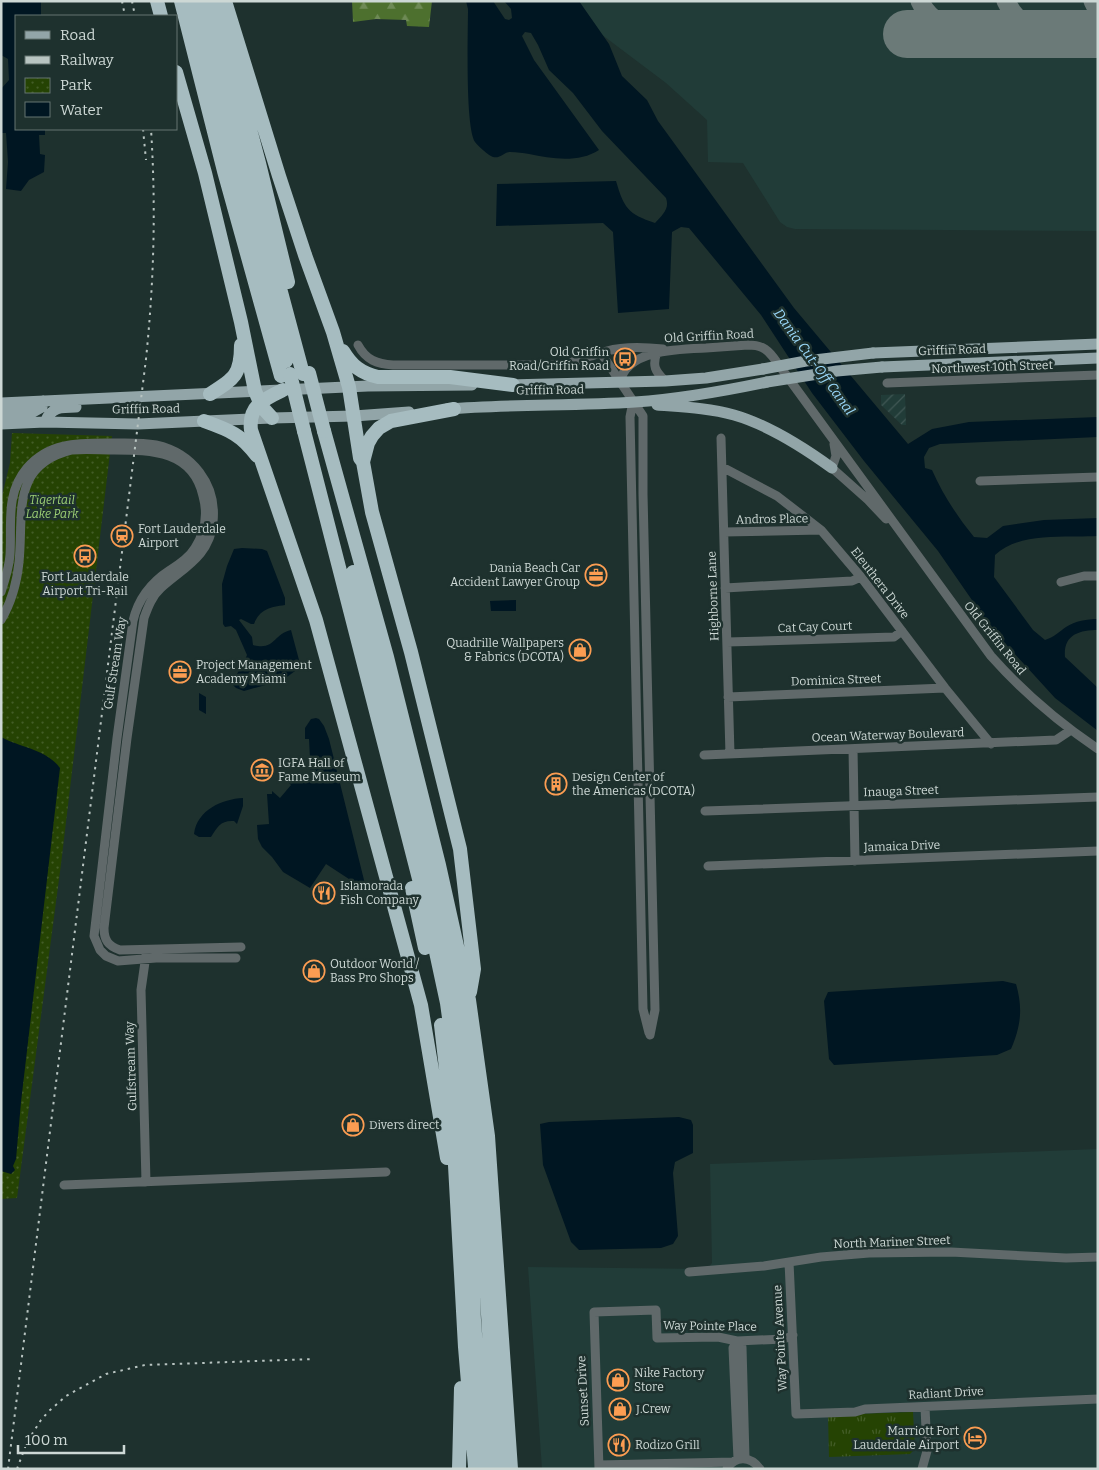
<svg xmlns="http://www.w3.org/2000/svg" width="1099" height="1470" viewBox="0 0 1099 1470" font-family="Bitter,serif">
	<defs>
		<pattern id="industrial-furrows" width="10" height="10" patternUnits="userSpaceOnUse" patternTransform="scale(1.25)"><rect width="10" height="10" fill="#213c38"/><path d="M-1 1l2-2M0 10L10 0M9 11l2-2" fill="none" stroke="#405754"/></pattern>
		<pattern id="grass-tufts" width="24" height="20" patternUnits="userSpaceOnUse" patternTransform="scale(1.25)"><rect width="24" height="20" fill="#254303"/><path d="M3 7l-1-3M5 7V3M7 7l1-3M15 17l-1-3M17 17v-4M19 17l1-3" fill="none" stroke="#435d27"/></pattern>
		<pattern id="forest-firs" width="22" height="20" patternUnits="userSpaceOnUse" patternTransform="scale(1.25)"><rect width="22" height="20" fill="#4d702e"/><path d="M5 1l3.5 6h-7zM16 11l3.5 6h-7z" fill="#6e8a55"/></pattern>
		<pattern id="park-dots" width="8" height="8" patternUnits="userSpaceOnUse" patternTransform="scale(1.25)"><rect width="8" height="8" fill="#254303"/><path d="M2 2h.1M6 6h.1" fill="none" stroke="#435d27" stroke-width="1.8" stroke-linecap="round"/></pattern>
	</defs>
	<rect width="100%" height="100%" fill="#1e312e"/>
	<path fill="#213c38" d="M568,1H1098V231L795,229L787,227L780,222L743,163L708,162L707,120L666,83L589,25Z
		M1098,1149V1469H542L528,1267L707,1269L712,1263L710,1164Z"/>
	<path fill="url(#industrial-furrows)" d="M905,394L906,425H902L881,405V395Z"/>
	<path fill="url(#grass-tufts)" d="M913,1412L915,1449L910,1454L829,1457L828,1415Z"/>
	<path fill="url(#forest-firs)" d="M352,1H432L429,27L407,26L406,20L376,19L353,22Z"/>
	<path fill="url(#park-dots)" d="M12,433L112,436L61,864L17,1198L1,1199V500L10,463Z"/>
	<path fill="#001622" d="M1,1H41V16H16V129H45V135H39L40,154L45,155L44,172L29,180L21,191L6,189L8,162L6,133H1V89L9,80L8,59L1,55Z
		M466,1H493L505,19L509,20L512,18L511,9L504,1H579L609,44L622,76L647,100L658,121L794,308L908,444L932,429L969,422L1098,417V437L940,444L929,448L924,457L925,468L932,470C943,495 957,516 974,537L987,538L1003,526L1044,520L1098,518V536C1065,538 1021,531 995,555L994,577L1033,630L1045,640C1054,637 1059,632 1066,627C1075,621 1087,619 1098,619V630C1079,630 1063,635 1065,657L1098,688V731L1055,698L992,629L938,551L864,461L812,393L761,315L689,228L681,227L672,232L669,309L618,313L613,232L603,223L496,226L497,184L616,181C624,208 628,214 655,223C662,215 670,209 666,198L602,131L573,93L549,70L538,45L531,33L525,32L522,36L534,60L599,150C579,163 552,159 529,154C523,153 517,152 510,152C504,152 500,159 493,157C488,155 478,146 475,142C465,127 468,32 468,9Z
		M242,548L262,549L267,551L285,598V605C270,607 260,609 254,624H251L241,619L239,620L252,637L253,645C275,651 273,634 291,630L299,660V668L283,680L244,691L236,688L233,685C233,678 244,664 247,655L236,630L231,626L225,627L223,624L222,584L227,566L234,549Z
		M516,600V611H491L490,601Z
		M199,693L206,697V714L199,710Z
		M316,718L319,719L324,726L329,739L365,884L353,885L351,883L352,881L326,864L310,888L283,872L272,857L262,847L258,839L257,825L269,824L267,794H272V791L280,798L291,785L283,777H296V779L311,778L309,739H305V728L311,719Z
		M1,737C21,748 46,749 60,768L21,1102L16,1159L13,1166L15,1170L11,1174L1,1171Z
		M243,798V806L237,824L234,821C221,820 217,827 211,837H199L194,834C197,810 222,799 243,798Z
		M1003,981L1016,984C1023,1008 1021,1026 1011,1049L997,1055L834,1065L829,1059L824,1001L828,992Z
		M679,1117L691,1120L693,1125V1153L675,1162L673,1173L678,1236L673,1244L661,1248L579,1250L571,1242L543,1165L540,1124L549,1122Z"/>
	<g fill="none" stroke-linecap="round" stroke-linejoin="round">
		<path stroke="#6b7a78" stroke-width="19" d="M920,1C928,20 947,28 965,34
			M1006,1C1018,28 1037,31 1063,34
			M1093,1L1098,11"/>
		<path stroke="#6b7a78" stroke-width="48" d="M907,34H1098"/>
		<path stroke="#60696a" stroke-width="9" d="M358,345C366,360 377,364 393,365H557C575,363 590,356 607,351C624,346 645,347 663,349
			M657,352C652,366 655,371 665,381
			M601,353L643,416V494L655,1010L650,1035
			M620,383C625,349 681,349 706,348C720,347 734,346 748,345C760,345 766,348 773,357L991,656C1023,692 1058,722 1098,749
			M887,383L1098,375
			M633,402L630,417L643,1009L649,1033
			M721,438L730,754
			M834,444L836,456L832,468L868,500L886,519
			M722,467L777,496L821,530L861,577L945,688L991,744
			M980,481L1098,477
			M724,532L821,530
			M1061,582L1084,576H1098
			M725,588L852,581L861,577
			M1,592C5,580 9,568 10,555C12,524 5,494 27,468C49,442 79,443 110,443C125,443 141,442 156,445C192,453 217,484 213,522C210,556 183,568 161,588C152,596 148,607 144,618L127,738L104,928C104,940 108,946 120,950L241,947
			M1,620C11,603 17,582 19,562C24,514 10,465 72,450C86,449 100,450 114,450C152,450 193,451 203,496C208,514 205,532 195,548C189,558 180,564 170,570C150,583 138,599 133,621L117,738L94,936L100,950L106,956L118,961L156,958H236
			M727,642L894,637L902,631
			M728,697L945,688
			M853,749L855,861
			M704,755L1056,740L1071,730
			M705,811L1098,797
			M708,866L1098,851
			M146,955L141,990L146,1182
			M64,1185L386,1172
			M789,1262L796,1414L855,1412L865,1409L1098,1399
			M689,1272L764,1266L821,1257L869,1253L951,1252L1066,1258L1098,1257
			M737,1341L733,1348L738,1459
			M737,1341L742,1347L745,1458
			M599,1465L733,1462
			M599,1469L594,1312L656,1310L657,1338L718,1337L737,1341L784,1339L793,1335
			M727,1469C735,1455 751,1456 760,1469
			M922,1469L927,1451L925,1407"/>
		<path stroke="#92a5a8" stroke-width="11" d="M873,353L1098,344
			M882,367L1098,358
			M505,385L665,381L706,378L763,369
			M1,403L368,386L472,385
			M657,405C683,407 709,408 734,415C769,425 803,447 832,468
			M447,409C510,404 573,406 635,402C680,399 724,391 767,382
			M1,414L33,412L42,407L43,401
			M45,422C51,407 61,407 76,407
			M1,424L45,422L138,424L272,418L354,416L409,412"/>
		<path stroke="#a6bcc0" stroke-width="14" d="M157,1L161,16
			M181,1L224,171L281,376
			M191,1L286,361
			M203,1L303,374
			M216,1L259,163L288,282
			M225,1L279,176L305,255L333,332L349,387L360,458L363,462L372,512L411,652L460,849L474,969L470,992
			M176,72L205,173L241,322L255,391L262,407L272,418
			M343,351C352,366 361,373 378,377H450L513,385
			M283,390C264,399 248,406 251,430L316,620L421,1005L447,1158
			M210,394C234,379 241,375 241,345
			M204,421C229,430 241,434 257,456
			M304,431L427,910L447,1003L466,1142L474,1320L485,1469
			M324,431L387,657L439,865L469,1000L488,1136L511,1469
			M363,462L368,443L372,436L379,428L391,421L454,409
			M353,572L450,955L478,1142L497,1469
			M412,888L425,948
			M441,1025L453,1129L465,1347L475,1467
			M459,1469L461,1388"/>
		<path stroke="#b8c4c1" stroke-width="2" stroke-dasharray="2.5 5" stroke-linecap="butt" d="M122,1L125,16
			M132,1L135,16
			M143,129L146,160
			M8,1469L146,359C154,280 156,208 151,129
			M17,1469L27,1442L41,1420L49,1411L66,1396L106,1374L145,1365L314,1359"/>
		<path stroke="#92a5a8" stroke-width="11" d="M763,369L806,361L873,353
			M767,382L837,371L882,367"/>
		<path stroke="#a6bcc0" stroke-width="14" d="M309,373L324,431
			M290,374L304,431"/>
	</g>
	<defs>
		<g id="bus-ring" transform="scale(1.125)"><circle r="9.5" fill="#1e312e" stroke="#fc9d52" stroke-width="1.5"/><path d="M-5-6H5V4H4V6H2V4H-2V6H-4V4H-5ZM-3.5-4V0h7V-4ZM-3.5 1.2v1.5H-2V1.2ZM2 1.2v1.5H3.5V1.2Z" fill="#fc9d52"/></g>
		<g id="station-ring" transform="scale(1.125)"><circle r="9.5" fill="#1e312e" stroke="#fc9d52" stroke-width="1.5"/><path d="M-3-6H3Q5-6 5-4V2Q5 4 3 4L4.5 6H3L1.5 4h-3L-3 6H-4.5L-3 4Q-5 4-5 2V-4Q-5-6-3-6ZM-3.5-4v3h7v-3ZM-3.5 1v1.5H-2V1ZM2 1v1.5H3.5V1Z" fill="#fc9d52"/></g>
		<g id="office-ring" transform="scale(1.125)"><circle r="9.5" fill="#1e312e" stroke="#fc9d52" stroke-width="1.5"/><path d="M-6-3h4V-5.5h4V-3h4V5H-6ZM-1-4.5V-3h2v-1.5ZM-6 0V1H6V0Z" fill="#fc9d52"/></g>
		<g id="shop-ring" transform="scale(1.125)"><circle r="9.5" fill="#1e312e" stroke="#fc9d52" stroke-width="1.5"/><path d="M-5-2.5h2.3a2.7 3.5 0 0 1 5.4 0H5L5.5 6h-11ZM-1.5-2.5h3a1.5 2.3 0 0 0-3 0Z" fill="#fc9d52"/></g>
		<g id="museum-ring" transform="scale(1.125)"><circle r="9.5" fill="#1e312e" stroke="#fc9d52" stroke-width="1.5"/><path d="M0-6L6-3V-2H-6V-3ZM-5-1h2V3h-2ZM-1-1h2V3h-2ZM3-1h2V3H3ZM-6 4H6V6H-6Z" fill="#fc9d52"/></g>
		<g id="building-ring" transform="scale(1.125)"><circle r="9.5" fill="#1e312e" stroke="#fc9d52" stroke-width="1.5"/><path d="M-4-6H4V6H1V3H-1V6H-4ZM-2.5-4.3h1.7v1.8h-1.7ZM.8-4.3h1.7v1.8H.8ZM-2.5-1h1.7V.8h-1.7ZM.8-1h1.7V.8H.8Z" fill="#fc9d52"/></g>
		<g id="restaurant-ring" transform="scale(1.125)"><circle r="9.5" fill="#1e312e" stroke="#fc9d52" stroke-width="1.5"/><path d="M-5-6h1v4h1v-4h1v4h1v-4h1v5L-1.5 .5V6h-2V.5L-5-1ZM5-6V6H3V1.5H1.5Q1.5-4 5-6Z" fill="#fc9d52"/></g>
		<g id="hotel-ring" transform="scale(1.125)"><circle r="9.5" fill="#1e312e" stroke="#fc9d52" stroke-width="1.5"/><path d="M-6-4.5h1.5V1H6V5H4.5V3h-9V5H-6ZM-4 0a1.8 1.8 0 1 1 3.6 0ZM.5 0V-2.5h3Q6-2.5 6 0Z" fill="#fc9d52"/></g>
	</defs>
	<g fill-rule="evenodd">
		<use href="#bus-ring" x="625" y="359"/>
		<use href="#station-ring" x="122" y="536"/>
		<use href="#bus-ring" x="85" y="556"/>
		<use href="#office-ring" x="596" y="575"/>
		<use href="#shop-ring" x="580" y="650"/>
		<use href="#office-ring" x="180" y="672"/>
		<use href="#museum-ring" x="262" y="770"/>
		<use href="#building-ring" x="556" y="784"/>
		<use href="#restaurant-ring" x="324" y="893"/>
		<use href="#shop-ring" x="314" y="971"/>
		<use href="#shop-ring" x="353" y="1125"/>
		<use href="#shop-ring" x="618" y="1380"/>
		<use href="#shop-ring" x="620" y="1409"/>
		<use href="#hotel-ring" x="975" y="1438"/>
		<use href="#restaurant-ring" x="619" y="1445"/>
	</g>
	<g text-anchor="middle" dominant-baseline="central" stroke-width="5" stroke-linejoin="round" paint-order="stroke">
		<g font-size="12" fill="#cdd8d5" stroke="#1e312e">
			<text transform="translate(709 336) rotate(-3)">Old Griffin Road</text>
			<text transform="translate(952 350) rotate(-2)">Griffin Road</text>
			<text transform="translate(992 367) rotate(-2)">Northwest 10th Street</text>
			<text transform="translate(550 390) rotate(-1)">Griffin Road</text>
			<text transform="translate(146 409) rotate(-1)">Griffin Road</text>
			<text transform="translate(772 519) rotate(-1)">Andros Place</text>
			<text transform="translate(880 583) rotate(52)">Eleuthera Drive</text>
			<text transform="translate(713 596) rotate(-92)">Highborne Lane</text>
			<text transform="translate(815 627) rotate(-2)">Cat Cay Court</text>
			<text transform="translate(995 638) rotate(51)">Old Griffin Road</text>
			<text transform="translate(115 663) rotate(-81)">Gulf Stream Way</text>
			<text transform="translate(836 680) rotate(-2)">Dominica Street</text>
			<text transform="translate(888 735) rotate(-2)">Ocean Waterway Boulevard</text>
			<text transform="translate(901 791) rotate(-2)">Inauga Street</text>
			<text transform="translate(902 846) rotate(-2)">Jamaica Drive</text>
			<text transform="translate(131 1066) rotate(-92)">Gulfstream Way</text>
			<text transform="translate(892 1242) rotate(-2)">North Mariner Street</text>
			<text transform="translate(710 1326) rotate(1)">Way Pointe Place</text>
			<text transform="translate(780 1338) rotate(-93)">Way Pointe Avenue</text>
			<text transform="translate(583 1391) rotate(-93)">Sunset Drive</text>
			<text transform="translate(946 1393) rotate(-3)">Radiant Drive</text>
		</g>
		<g font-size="12" fill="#cdd8d5" stroke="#1e312e" text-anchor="start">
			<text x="609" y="352" text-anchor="end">Old Griffin<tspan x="609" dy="14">Road/Griffin Road</tspan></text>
			<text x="138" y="529">Fort Lauderdale<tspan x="138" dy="14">Airport</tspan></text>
			<text x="580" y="568" text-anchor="end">Dania Beach Car<tspan x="580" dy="14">Accident Lawyer Group</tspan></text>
			<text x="85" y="577" text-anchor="middle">Fort Lauderdale<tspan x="85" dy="14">Airport Tri-Rail</tspan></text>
			<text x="564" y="643" text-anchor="end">Quadrille Wallpapers<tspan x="564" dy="14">&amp; Fabrics (DCOTA)</tspan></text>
			<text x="196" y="665">Project Management<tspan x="196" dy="14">Academy Miami</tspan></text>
			<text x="278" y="763">IGFA Hall of<tspan x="278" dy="14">Fame Museum</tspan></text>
			<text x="572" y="777">Design Center of<tspan x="572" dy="14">the Americas (DCOTA)</tspan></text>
			<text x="340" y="886">Islamorada<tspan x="340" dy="14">Fish Company</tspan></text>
			<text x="330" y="964">Outdoor World /<tspan x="330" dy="14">Bass Pro Shops</tspan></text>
			<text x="369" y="1125">Divers direct</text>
			<text x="634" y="1373">Nike Factory<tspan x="634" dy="14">Store</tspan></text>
			<text x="636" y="1409">J.Crew</text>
			<text x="959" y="1431" text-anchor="end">Marriott Fort<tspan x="959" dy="14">Lauderdale Airport</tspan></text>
			<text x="635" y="1445">Rodizo Grill</text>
		</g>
		<g font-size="12" font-style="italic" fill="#9dd075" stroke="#1e312e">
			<text x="52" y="500">Tigertail<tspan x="52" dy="14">Lake Park</tspan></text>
		</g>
		<g font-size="14" font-style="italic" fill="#9ad8fa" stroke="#1e312e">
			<text transform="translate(814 362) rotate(54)">Dania Cut-Off Canal</text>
		</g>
	</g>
	<rect width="1099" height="1470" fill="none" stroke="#cdd8d5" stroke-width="5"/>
	<rect x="15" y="15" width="162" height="115" fill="#1e312e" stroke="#647471"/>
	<rect x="25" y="31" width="25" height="8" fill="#92a5a8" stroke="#647471"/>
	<text x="60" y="40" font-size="15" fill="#cdd8d5">Road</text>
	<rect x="25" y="56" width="25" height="8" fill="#b8c4c1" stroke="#647471"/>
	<text x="60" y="65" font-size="15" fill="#cdd8d5">Railway</text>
	<rect x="25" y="78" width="25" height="15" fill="url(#park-dots)" stroke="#647471"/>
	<text x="60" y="90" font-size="15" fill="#cdd8d5">Park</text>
	<rect x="25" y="102" width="25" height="15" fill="#001622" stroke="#647471"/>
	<text x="60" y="115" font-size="15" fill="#cdd8d5">Water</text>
	<path d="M18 1445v8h106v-8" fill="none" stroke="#cdd8d5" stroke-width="2.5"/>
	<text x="25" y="1445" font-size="15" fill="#cdd8d5" stroke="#1e312e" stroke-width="4" paint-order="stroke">100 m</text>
</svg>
